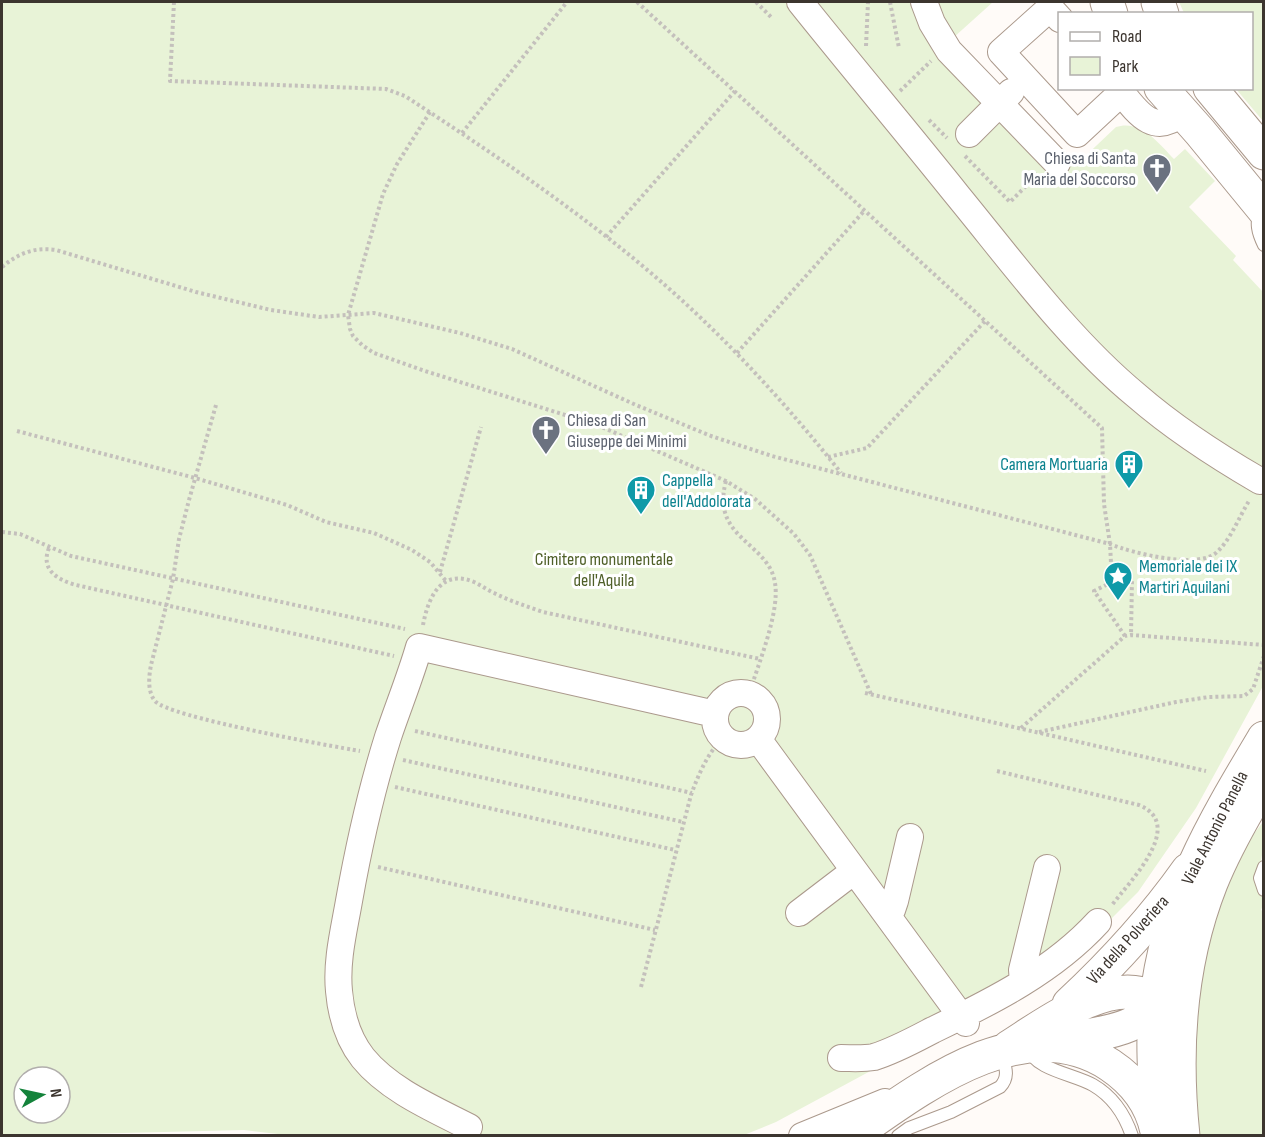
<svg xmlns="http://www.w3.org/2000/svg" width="1265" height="1137" viewBox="0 0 1265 1137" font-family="'Sofia Sans Condensed',sans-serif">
	<rect width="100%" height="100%" fill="#fffbf8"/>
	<path fill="#e8f3d7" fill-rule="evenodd" d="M2,2H993L953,38L1076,165L1116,127C1140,119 1159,143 1174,159L1185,149L1215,181L1189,207L1236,256L1233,260L1263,292V686L1196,808L1138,892L1063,967L776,1122L744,1135L295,1136L244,1130L2,1136ZM24,1077H60V1113H24Z
		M1179,2H1263V121L1236,89L1252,88V14L1184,13Z
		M1263,822V849L1261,861L1264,870L1263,905L1261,910L1264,912L1263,1135L1195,1136L1192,1107L1201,949L1242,849Z"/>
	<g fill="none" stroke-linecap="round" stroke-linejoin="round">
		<g stroke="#ab998c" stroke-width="14">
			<path id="lane" d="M1261,210C1255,222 1258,233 1264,245
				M1264,867L1260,878L1264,890
				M1030,1050C1034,1069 1076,1075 1093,1085C1112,1096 1125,1115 1132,1136
				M898,1136L909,1128L951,1112L1000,1087C1010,1077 1005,1066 1002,1054"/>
		</g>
		<g stroke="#ab998c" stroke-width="28">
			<path id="street" d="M800,2C852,67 906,131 958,196C1013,263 1070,341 1137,396C1175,429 1217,456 1260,481
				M924,2L932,23L949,51L1057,163
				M1060,19L1050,8L1001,52L1077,134L1121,93
				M1118,88C1137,112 1153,138 1183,112
				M969,134L1011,92
				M715 719a26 26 0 1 1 52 0a26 26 0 1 1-52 0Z
				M758,739L966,1023
				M799,913L854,871
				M887,915L892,910L895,901L910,837
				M1023,982L1022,970L1047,868
				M841,1058C852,1058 863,1059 874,1057C894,1051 914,1040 933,1030C993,1001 1053,971 1098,922
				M469,1127C434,1109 389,1090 363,1058C348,1039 341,1014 339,991C336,961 344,930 349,901C359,845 371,791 388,737C398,707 410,678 419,647L715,714
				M802,1136L885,1102"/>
		</g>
		<g stroke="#ab998c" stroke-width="35">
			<path id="secondary" d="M1069,1004C1113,963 1154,918 1188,870
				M1052,1042C1074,1038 1117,1033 1135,1022C1149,1014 1159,1000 1169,988
				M1009,1047C1044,1025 1108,976 1151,997L1166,1028
				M852,1136C922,1087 1024,1008 1110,1065C1134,1081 1151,1103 1157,1131"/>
		</g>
		<g stroke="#ab998c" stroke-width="35">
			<path id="primary" d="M1107,2L1111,14
				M1158,2L1162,14
				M1161,88L1200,132L1264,210
				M1210,88L1264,153
				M1159,1136C1156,1092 1151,1047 1156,1003C1167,900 1212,825 1264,738
				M1183,1136C1174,1050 1179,964 1211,883C1225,848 1244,815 1264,782"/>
		</g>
		<path stroke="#c4c0bc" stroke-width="4" stroke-dasharray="3 3" stroke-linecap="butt" d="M174,2L170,81L386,89L405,96C509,164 615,235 704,321C753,368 799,420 841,473
			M637,2L1102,428L1104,504L1110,544L1112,582
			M756,2L773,19
			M890,2L899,48
			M866,46L868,2
			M900,91L931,61
			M430,112L397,164L383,194L348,315L350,329L353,336L362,345L374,353L425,371L597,425L726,481L755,499L794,534L810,555L871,694
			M929,120L947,138
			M462,133L567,2
			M965,156L1010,202L1038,174
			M606,237L735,91
			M2,267C19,253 34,247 56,250L196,292L271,310L319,317L374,313L460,333L512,349L636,405L711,436L772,456L1110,544C1132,553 1199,570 1217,552C1231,539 1239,517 1249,501
			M737,353L865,210
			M216,405L189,500L179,539L173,579L151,665C149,676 147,691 155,701C168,717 331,746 360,751
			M17,431L195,478L287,505L326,522L374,533L412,550L430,562L446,581
			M828,457L867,448L985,321
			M726,481C710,539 769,542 775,583C780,612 758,665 749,694
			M2,532L20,534L71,556L405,629
			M49,548C40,570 58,580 76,585L394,656
			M440,572L481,427
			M423,625C428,598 441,568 474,582C481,585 487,590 494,593C510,601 526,606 543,612L760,659
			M1125,636L1094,591L1112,582L1132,580L1131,635
			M865,693L1206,771
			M1021,728L1125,636L1131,635L1264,645
			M415,731L692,793
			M1039,732L1176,702L1209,697L1244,696L1253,689L1264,656
			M403,760L683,822
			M997,771L1139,805C1187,825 1129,882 1112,905
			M395,787L675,850
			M378,867L655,930
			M641,987L691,795C699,773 707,755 723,737"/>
		<use href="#lane" stroke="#fff" stroke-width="12"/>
		<use href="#street" stroke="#fff" stroke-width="26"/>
		<use href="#secondary" stroke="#fff" stroke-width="33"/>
		<use href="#primary" stroke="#fff" stroke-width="33"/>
	</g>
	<defs>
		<g id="church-pin" transform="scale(1.5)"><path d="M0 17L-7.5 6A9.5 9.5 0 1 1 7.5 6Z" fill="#6b7280" stroke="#fff"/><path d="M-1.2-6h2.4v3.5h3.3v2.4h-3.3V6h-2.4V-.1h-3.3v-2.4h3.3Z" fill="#fff"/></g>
		<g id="building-pin" transform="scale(1.5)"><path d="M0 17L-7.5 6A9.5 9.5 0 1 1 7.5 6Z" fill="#0f9aa8" stroke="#fff"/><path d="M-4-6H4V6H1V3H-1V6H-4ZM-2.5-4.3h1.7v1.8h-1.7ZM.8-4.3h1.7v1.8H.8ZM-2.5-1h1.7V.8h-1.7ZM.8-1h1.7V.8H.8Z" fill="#fff"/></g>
		<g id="sight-pin" transform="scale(1.5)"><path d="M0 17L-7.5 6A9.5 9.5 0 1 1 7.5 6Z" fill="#0f9aa8" stroke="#fff"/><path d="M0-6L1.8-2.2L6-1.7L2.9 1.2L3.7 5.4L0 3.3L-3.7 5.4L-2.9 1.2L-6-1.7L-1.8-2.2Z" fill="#fff"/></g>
	</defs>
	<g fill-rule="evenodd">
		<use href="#church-pin" x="1157" y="168"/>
		<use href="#church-pin" x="546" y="430"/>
		<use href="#building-pin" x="1129" y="464"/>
		<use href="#building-pin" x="641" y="490"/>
		<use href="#sight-pin" x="1118" y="576"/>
	</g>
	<g text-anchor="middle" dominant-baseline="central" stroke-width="6" stroke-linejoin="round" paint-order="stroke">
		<g font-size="18" fill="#5b616d" stroke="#fff" text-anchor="end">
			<text x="1136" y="158">Chiesa di Santa<tspan x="1136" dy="21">Maria del Soccorso</tspan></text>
			<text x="567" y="420" text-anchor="start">Chiesa di San<tspan x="567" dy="21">Giuseppe dei Minimi</tspan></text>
		</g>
		<g font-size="18" fill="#0d838f" stroke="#fff" text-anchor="start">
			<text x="1108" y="464" text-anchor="end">Camera Mortuaria</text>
			<text x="662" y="480">Cappella<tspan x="662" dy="21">dell'Addolorata</tspan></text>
			<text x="1139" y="566">Memoriale dei IX<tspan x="1139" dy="21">Martiri Aquilani</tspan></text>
		</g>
		<g font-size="18" fill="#4f5f28" stroke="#fff">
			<text x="604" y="559">Cimitero monumentale<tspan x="604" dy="21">dell'Aquila</tspan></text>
		</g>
		<g font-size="18" fill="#3c352f" stroke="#fff">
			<text transform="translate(1215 828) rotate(-63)">Viale Antonio Panella</text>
			<text transform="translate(1128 940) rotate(-48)">Via della Polveriera</text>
		</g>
	</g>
	<rect width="1265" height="1137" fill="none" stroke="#3c352f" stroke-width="6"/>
	<rect x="1058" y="12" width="195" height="78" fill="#ffffff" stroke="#b1aeac" stroke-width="1.5"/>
	<rect x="1070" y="32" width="30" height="9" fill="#ffffff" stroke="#b1aeac" stroke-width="1.5"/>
	<text x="1112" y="42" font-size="18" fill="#3c352f">Road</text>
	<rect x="1070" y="57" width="30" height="18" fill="#e8f3d7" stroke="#b1aeac" stroke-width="1.5"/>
	<text x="1112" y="72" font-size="18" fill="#3c352f">Park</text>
	<g transform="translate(42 1095) rotate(82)"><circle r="28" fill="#ffffff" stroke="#b1aeac" stroke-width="1.5"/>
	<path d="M0-4.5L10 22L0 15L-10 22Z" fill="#14833b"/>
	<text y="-9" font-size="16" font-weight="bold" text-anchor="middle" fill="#3c352f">N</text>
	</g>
</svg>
